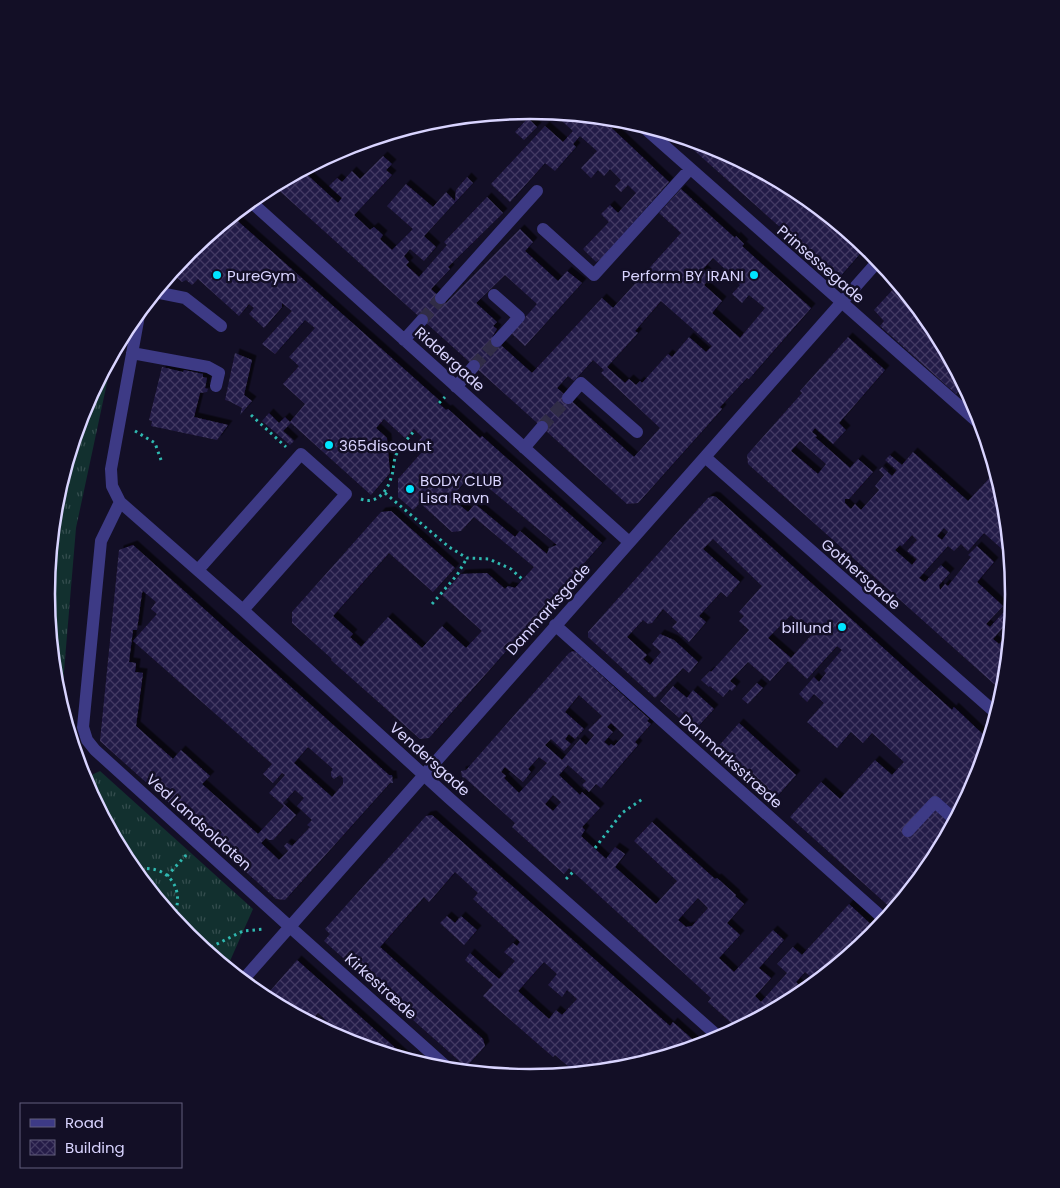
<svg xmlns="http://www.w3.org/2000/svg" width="1060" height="1188" viewBox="0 0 1060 1188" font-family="Poppins,sans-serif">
	<defs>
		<pattern id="grass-tufts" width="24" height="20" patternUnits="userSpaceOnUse" patternTransform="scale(1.25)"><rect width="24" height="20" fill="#12302f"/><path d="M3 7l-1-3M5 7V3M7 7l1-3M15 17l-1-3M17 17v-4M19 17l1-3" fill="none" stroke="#344d4e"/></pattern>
		<pattern id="building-cross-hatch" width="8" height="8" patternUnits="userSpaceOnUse" patternTransform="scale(1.25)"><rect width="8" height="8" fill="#241b47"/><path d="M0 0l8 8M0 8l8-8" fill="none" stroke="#433b63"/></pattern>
		<filter id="shadow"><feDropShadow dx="4.5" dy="-4.5" stdDeviation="0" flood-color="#0009"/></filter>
	</defs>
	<rect width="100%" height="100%" fill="#130f26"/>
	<path fill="url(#grass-tufts)" d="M114,350L76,528L61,707L55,688L46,594L56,499L83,409Z
		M100,771L253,909L230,961L225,967L188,936L128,863L83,779Z"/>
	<path fill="url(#building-cross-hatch)" fill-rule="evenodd" filter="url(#shadow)" d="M552,112L600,117L669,182L602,258L596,262L583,249L609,222L601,214L610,205L618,213L636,193L628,185L621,192L615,186L621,180L610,169L604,176L598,170L591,178L581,168L597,151L580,136L573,144L576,147L555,171L545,163L510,202L491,184L545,126L563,142L573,131Z
		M470,116L461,126L452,118Z
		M528,118L537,127L524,140L515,132Z
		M678,136L715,147L790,187L787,191L797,200L802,194L809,200L806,203L814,211L818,207L866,247L838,279Z
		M383,156L392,164L386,170L392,175L354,215L370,230L374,227L383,235L380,239L392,250L413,229L387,206L406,184L433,207L446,192L455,201L456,190L467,177L473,183L424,236L436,247L424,261L410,249L404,256L409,262L406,265L419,277L447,245L444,242L487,197L503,213L448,267L450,269L431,289L446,303L520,229L533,242L525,251L558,281L567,271L582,283L525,346L511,333L537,304L505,275L476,303L497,322L493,326L497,329L492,337L532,373L602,298L613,308L681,233L659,213L681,189L735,238L736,236L744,244L742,246L811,308L749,379L747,378L720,407L722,409L638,503L627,504L273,185L302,170L338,203L342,198L329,186L337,178L342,182L352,171L360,179ZM713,258L738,281L737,282L740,285L732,294L742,303L749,295L765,308L740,338L712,313L722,301L704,285L711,277L703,269ZM661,301L712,346L706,352L689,337L672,357L668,354L642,383L640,381L636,385L629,379L625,383L607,367L638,333L635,331ZM593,360L604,370L601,373L660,428L634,457L557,388L568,376L574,381Z
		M232,216L439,400L437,402L446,410L448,409L480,438L482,436L602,543L429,738L420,739L331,660L332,659L292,623V612L381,512L391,511L455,568L433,592L389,553L333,616L353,634L350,637L361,647L388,617L422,648L442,626L466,648L482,631L442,595L461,574L487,573L505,589L508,586L515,588L534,567L474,517L461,531L452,532L420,503L413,510L398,497V479L422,452L415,445L422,437L414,429L405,438L384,419L376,428L387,438L390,473L371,495L291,423L283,431L294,441L290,445L262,421L269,413L279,423L285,417L290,422L305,404L283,384L299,366L289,357L315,328L305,320L275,354L262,344L292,311L282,303V307L264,328L249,314L254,308L249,304L239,316L198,279L192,285L186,280L182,282L173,274L175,268L188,252ZM473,472L479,477L478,479L557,545L549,548L547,554L520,531L515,537L475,504L468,512L451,498Z
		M898,284L932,325L967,391L962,386L956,394L880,326L884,321L874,310Z
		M848,337L885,370L839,423L846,430L833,444L815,428L812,432L817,436L815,437L850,468L858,459L873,472L849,499H845V503L851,509L855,504L861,510L879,490L875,486L884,475L879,470L882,467L892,476L897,470L885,460L890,455L902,465L913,452L968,501L996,471L1005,500L1009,543L1003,550L984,533L968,551L961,544L954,551L948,546L919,578L925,582L941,565L950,573L939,585L940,590L945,584L948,586L971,557L968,555L977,546L994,562L977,582L1003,606L986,624L990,627L1013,602L1010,628L1006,624L993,639L999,644L1002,641H1007L1009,643L1003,692L748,464L747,455L802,393L800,391ZM800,441L826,464L818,474L791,451ZM944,528L948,532L942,540L937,536ZM912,535L917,540L907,551L917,559L912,565L895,550L900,545L902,546Z
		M235,353L252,360L244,395L252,401L240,415L242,408L229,401L225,400Z
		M162,367L183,372L184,370L203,374V377L207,378L205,388L208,389L207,392L200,393L194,417L228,425L217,440L151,426L152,421L149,420Z
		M712,496L716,497L952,710L954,707L989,740L977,779L932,863L893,910L790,817L821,782L840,799L875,760L892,775L904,762L872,733L863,743L851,732L837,748L807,722L824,703L814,694L807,702L799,694L814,677L819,682L826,673L824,671L842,650L837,646L807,679L788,661L770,681L748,662L730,681L736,686L732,691L730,689L723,697L710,686L709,687L701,680L710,671L711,672L749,630L739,621L744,616L739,612L762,586L713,539L703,549L740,582L727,597L721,592L699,616L706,622L689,642L672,627L677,622L663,609L652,623L648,624L643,620L627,637L647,655L643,659L650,665L661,652L652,644L660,634L674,640L698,662L689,673L683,668L655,698L588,637V632L708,498ZM791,615L799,622L801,619L815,631L791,658L768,638Z
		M133,545L389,775H392L393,783H390L285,900L276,899L100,741L119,550ZM143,591L156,602L151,609L157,614L133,641L272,764L263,774L273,783L282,773L285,775L269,793L284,806L258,834L202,784L210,776L181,750L173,759L136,726L143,673L135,672L136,663L129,662L133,630H137L142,593ZM308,747L333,769L331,772V776L334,779L340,775L343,778V784L332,797L294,763ZM295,790L304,798L297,806L312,820L307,825L310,827L292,846L287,843L284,846L288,851L279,860L261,843L266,838L269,840H273L296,815L283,803Z
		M573,651L576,652L649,719L647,721L651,724L635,742L638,745L601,788L596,784L589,792L582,785L586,781L568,765L559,775L580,795L582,792L600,808L582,827L585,830L581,836L606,859L615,847L625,854L615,867L656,904L677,881L634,841L652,822L715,879L717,878L736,895L735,896L744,904L727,923L740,935L719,958L734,972L773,930L784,940L759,968L771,978L755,996L761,1002L787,973L777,964L793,947L802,955L849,904L877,930L872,936L825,975L818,969L811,977L805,972L796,982L806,991L799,996L744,1025L742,1023L737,1028L708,1002L711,998L569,868L564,874L512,827L515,823L465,778L462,777L461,771L466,770L569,653ZM579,695L602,716L588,730L594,735L586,745L580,739L562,760L545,745L551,739L564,751L571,744L565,739L569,734L575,739L584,729L565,712ZM611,723L624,735L614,746L611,744L609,746L604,742L613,732L607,727ZM539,757L547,763L519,793L504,778L506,776L501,772L505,767L523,782L531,772L528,769ZM553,795L561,802L553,811L545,804ZM698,898L708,908L692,926L686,927L678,920Z
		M757,683L763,688L748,704L742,699Z
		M673,686L687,698L693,690L714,709L694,731L660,701Z
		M739,723L796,775L773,801L716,749Z
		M432,815L670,1026L673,1022L700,1046L636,1065L627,1057L616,1069L576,1073L555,1055L553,1057L483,996L493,985L465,960L470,953L499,979L515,961L504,952L513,943L517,946L520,942L473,899L478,893L455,872L429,902L424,897L380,947L483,1039L485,1046L466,1067L324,941L330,934L325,929L426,816ZM544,962L557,974L548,985L562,997L567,990L577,999L562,1015L556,1010L549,1019L518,991Z
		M447,916L455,923L461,916L477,930L464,945L440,923Z
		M297,960L410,1061L351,1043L318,1013L310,1022L264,998Z"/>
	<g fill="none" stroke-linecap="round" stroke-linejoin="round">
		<path stroke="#312d47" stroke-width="12" stroke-dasharray="12 6" stroke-linecap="butt" d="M422,320L441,298
			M474,366L497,341
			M542,427L568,398"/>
		<path stroke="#2fb8b0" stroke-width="3" stroke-dasharray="2.5 4" stroke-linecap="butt" d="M439,403L445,397
			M251,415L286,447
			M135,431L155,443L161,460
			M385,493L449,547L467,558L489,559L511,569L522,579
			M361,499C376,505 387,492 391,478C394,471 393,462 396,455C401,446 408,438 415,430
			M432,604L457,575L467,558
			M595,848L622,813L644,798
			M134,870C167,862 187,888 173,918
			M167,876L187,854
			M566,879L573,872
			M176,922L202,947
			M205,950L243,931L265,929"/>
		<path stroke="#3d3a85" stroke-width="12" d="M640,124L982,426
			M250,201L629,542
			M543,229L594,275L690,169
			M155,292L185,298L221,326
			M494,295L519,317L497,341
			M441,298L537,191
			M140,310L111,469L112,486L120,502L243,610L449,798L720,1038
			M404,340L422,320
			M132,353L208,367L219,373L216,386
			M456,387L474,366
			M568,398L581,383L637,432
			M524,448L542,427
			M705,457L997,714
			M120,502L101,541L83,727L87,740L95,750L290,927L450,1070
			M198,570L301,454L346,494L243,610
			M555,625L885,920
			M908,831L935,802L955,820
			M242,981L879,260"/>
	</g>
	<g fill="#00e5ff" stroke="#130f26" stroke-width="2">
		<circle cx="217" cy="275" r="5"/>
		<circle cx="754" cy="275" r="5"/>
		<circle cx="329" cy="445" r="5"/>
		<circle cx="410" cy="489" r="5"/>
		<circle cx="842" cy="627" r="5"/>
	</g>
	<g text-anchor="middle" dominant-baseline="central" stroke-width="5" stroke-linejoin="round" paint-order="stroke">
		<g font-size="15" fill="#d9d4ff" stroke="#130f26">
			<text transform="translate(821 264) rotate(41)">Prinsessegade</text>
			<text transform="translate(450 359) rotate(42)">Riddergade</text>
			<text transform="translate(861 574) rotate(41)">Gothersgade</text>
			<text transform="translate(548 609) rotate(-48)">Danmarksgade</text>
			<text transform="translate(430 759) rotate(42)">Vendersgade</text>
			<text transform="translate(731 761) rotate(42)">Danmarksstræde</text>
			<text transform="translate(199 822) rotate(42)">Ved Landsoldaten</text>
			<text transform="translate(381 986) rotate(42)">Kirkestræde</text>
		</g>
		<g font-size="15" fill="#d9d4ff" stroke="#130f26" text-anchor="start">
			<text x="227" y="275">PureGym</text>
			<text x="744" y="275" text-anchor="end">Perform BY IRANI</text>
			<text x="339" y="445">365discount</text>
			<text x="420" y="480">BODY CLUB<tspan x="420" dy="17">Lisa Ravn</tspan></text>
			<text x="832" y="627" text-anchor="end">billund</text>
		</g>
	</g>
	<path d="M0 0H1060V1188H0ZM55 594a475 475 0 1 1 950 0a475 475 0 1 1-950 0Z" fill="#130f26" fill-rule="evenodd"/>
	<path fill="none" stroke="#d9d4ff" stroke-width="2.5" d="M55 594a475 475 0 1 1 950 0a475 475 0 1 1-950 0Z"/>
	<rect x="20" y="1103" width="162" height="65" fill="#130f26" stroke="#625e7d"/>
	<rect x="30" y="1119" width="25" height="8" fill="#3d3a85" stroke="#625e7d"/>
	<text x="65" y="1128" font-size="15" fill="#d9d4ff">Road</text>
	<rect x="30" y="1140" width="25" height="15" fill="url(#building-cross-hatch)" stroke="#625e7d"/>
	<text x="65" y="1153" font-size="15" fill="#d9d4ff">Building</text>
</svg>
